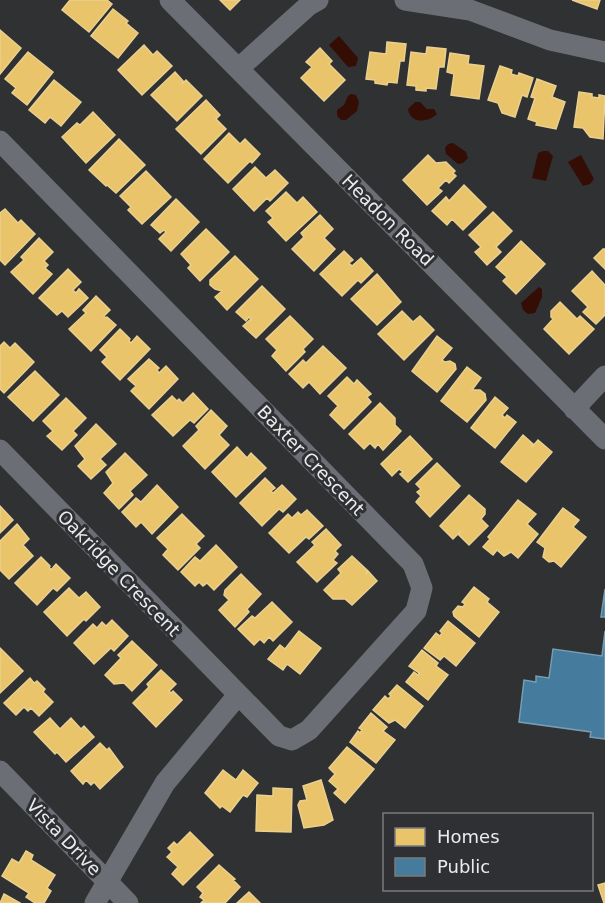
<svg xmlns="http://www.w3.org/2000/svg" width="605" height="903" viewBox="0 0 605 903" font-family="'DejaVu Sans',sans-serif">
	<rect width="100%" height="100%" fill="#303132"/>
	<path fill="#340e04" d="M339,36L358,58L356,66L348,67L329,45Z
		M351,94L356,95L359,102L357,111L346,120H341L337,116V110L344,105L348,96Z
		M415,102H420L427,109H434L437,114C428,123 410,124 408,109Z
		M453,143L466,152L468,158L463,163L458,164L446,154L445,148L448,144Z
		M543,151H548L553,156L546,181L532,178L538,153Z
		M581,155L594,179L590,184L583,186L568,162Z
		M539,287L542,289V297L535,313L528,314L523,310L521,303Z"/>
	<path fill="#e9c46a" stroke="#e9d091" stroke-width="1.5" d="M70,0H107L112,4L89,32L62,10Z
		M220,0H240L230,10Z
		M572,0H600L597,9Z
		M113,9L128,21L126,23L138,33L118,58L91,36Z
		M0,30L21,48L0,74Z
		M387,42L406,44L404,61H400L397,83L388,82L387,85L375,83V80L366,79L370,52L386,54Z
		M144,45L153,55L157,51L172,66L142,95L118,70Z
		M427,47L446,49L444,67H439L436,89L426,88V91L416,90V86L407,85L411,52L426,54Z
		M320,48L332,61L329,64L345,80L324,101L301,78L312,67L306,62Z
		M28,52L53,72L27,105L12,93L16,88L5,79Z
		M450,53L469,56L468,64L484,66L479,99L451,95L454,74L447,72Z
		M500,66L512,70L511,74L518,76L519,73L533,78L527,97L522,95L515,117L502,113L498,103L488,100Z
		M175,72L183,81L182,84L186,80L202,96L177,121L151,95Z
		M537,79L556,86L552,97L565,102L556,129L536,125L537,122L528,119L535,98L531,97Z
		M54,80L81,102L61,126L50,117L45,123L29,110Z
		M579,92L592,94V97L599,98V95L605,96L603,139L590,137L583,128L574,127Z
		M206,100L220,115L216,119L226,129L201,154L176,129Z
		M93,112L115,135L86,163L62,137L77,123L80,125Z
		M229,133L240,144L245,139L260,154L252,163L250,161L228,183L204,159Z
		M119,139L145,165L116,193L107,185L106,186L89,170Z
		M428,155L436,163L446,162L455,171L453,173L456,176L449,183L446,180L438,188L442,191L427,205L403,180Z
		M255,167L266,178L275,170L288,183L270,201L267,198L254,211L233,189Z
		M146,171L171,197L142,224L128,210L131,207L120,196Z
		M464,185L486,207L463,230L452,219L447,225L432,211L446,197L449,201Z
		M286,192L297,203L303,197L317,212L286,241L268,222L273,218L266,211Z
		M176,199L199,222L171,251L159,239L166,232L164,230L160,233L151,225Z
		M5,209L18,223L21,220L35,234L5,265L0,260V213Z
		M493,212L512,231L496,247L501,252L487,265L475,252L481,247L469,235Z
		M320,215L333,229L324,238L335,249L314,271L292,249L304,237L301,233Z
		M206,229L229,252L200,281L188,268L191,265L181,254Z
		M39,238L53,252L44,261L48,265L45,268L52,274L33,294L11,272L24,260L21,257Z
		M521,241L545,264L516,294L503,281L507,277L496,267Z
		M603,249H605V269L594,258Z
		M344,251L353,260L349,263L352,266L361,258L373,271L361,283L358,280L342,296L320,274Z
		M235,256L258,279L227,310L215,297L222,291L215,289L210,285V280Z
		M68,269L81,282L73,290L76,293L79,289L88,298L68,317L62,311L57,315L39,298Z
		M592,271L605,285V315L596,324L583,312L588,307L572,291Z
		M377,274L401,302L377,325L351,299Z
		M262,286L285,309L256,338L243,326L251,319L249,317L246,321L236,312Z
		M96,296L110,310L104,316L106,318L107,317L116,325L91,351L69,329L86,313L83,310Z
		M560,302L577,319L580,316L594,329L569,354L544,329L553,319L551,317V311Z
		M402,311L413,322L420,316L434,330L404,360L378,334Z
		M290,316L313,339L303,349L305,352L286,371L272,356L277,350L266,339Z
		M120,329L130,339L129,341L131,343L137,336L150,349L120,380L102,362L107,357L100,350Z
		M437,336L452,348L442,360L445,362L450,361L455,364L456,369L437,392L412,371Z
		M4,342L10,348L15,343L34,362L4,393L0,389V346Z
		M323,346L346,368L320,394L309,382L303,388L289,374L303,360L306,363Z
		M149,359L159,368L157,370L159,373L166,366L178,379L149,409L131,391L136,386L128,379Z
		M467,367L481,378L472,390H480L485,394L486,400L467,422L441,401Z
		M35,371L59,395L33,421L8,397Z
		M347,377L354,384L357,380L371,394L367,397L371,402L344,429L330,415L338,406L328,396Z
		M193,393L208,409L194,423L190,420L173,436L152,415L172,396L177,401L179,399L183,403Z
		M495,397L508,408L502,415L505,418L507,415L516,422L495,448L471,428Z
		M66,398L86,418L73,431L77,435L62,450L47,436L53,431L43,421Z
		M380,403L395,418V425L401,431L383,450L378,444L375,448L370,443L364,449L349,434Z
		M211,410L227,426L219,435L229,445L205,469L183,446L199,430L196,426Z
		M96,424L116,444L100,459L106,465L91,479L78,466L85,459L75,446Z
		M523,435L533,444L532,447L538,440L552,452L526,482L501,462Z
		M410,436L432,459L408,482L400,474L403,472L399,469L392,476L381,464Z
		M237,447L247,458L251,453L266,468L236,497L212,472Z
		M125,453L147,475L130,491L133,495L119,509L104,493L113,483L106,472Z
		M437,463L460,486L430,517L416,502L421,496L417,492L421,489L416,484Z
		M265,478L275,488L271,491L273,493L282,485L296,499L283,512L279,509L262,526L240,503Z
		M157,485L178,507L152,534L141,522L136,527L122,512L136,498L141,502Z
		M469,495L485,509V514L481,519L488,526L469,545L459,535L461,531L453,539L440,526Z
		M518,500L536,514L527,524L538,534L518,558L511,552L504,556L497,550L493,555L483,547L490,539L488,537Z
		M0,506L13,520L0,533Z
		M563,508L579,520L573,527L586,537L561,567L554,561L549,562L543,557L545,548L537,542Z
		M307,510L323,526L309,539L306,537L289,553L269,533L288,514L292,518L298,512L301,515Z
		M182,514L204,536L196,544L200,548L178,570L163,555L168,549L157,538Z
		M17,524L29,539L23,545L33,556L9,579L0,570V541Z
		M326,529L341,545L335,551L338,554L333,560L337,563L317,582L297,562L315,545L312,542Z
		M216,545L237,567L214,590L207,583L203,586L199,582L195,586L181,572L195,557L200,561Z
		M352,556L367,570L366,574L368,571L377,581L352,605L345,599H333L324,590L341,573L338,569Z
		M41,557L50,566L49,567L51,570L56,564L70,578L57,591L53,588L37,605L15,583Z
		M241,574L261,594L247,609L249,612L235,627L219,610L229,600L224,595L225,590Z
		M474,587L489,599L487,602L499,612L479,637L454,616L453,612L458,606L463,607L465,604L462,602Z
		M69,588L79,598L86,592L100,607L86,621L84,619L67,636L44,612Z
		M272,602L292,622L273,641L269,637L264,643L260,639L254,645L238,629L252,616L255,618Z
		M112,620L128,636L114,651L111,648L94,664L74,643L93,624L97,628L102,622L106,626Z
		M448,621L475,643L456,666L444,656L440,660L424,648L436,633L440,636L442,633L440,631Z
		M299,631L321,648L300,674L287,664L283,670L268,659L280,645L285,649Z
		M132,641L157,665L132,691L124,683L114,684L105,675L121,658L118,655Z
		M0,648L23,671L0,693Z
		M422,650L438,663L436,666L448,675L428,700L406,682L414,672L418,675L419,673L409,666Z
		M161,670L176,684L169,691L171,693L173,691L182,700L156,727L133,703L149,687L147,684Z
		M30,678L34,683L37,681L45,689L43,692L53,702L39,716L31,708L28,711L24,707L16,715L4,703Z
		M397,685L423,706L405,728L395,720L389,723L373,710L385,696L388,699L391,696L389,694Z
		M371,713L387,727L383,731L395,740L376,763L350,742L358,731L360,733L362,730L359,728Z
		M50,718L60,729L71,718L81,729L84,726L94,737L66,762L57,752L55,754L34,732Z
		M100,743L107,750L109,748L123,767L100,789L94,782L91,785L86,780L83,784L71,771Z
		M347,747L374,769L345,803L334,793L338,789L329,781L335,774L329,768Z
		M223,770L236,780L243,770L258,783L247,797L243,795L230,812L222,806L220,808L205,793Z
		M321,780L333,820L324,825L304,828L298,805L300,801L307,800L303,786Z
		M273,788L292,789L291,832L256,831L257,795L273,796Z
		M190,832L213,855L183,885L172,874L178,867L167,857L172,852L168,848L174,842L177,845Z
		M26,851L33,855L31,860L55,875L47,888L51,891L44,903H35L26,897L29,893L2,876L12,859L19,863Z
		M219,865L235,879L233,880L240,887L225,903H201L204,900L200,897L203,893L197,887Z
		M605,883V903H604L598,885Z
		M249,892L260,903H237Z
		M4,894L20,903H0Z"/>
	<path fill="#457b9d" stroke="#769db5" stroke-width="1.5" d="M605,589V617H601Z
		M605,631V739L590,737L591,732L519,722L524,680L536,682V676L549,678L553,649L602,656Z"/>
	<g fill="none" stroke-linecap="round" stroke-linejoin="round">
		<path stroke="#6c6e76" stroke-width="21" d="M170,0L605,439
			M405,0L470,10L550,40L605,52
			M239,68L309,5L318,0
			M0,141L413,564L422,588L416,611L309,730L292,740L279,736L0,450
			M574,409L605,376
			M0,771L128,903
			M95,903L165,783L238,695"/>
	</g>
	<g text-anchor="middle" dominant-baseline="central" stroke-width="6" stroke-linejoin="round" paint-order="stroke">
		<g font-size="18" fill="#eaebec" stroke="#2f3033">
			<text transform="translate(388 220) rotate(45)">Headon Road</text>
			<text transform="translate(311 460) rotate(46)">Baxter Crescent</text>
			<text transform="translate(119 573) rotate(46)">Oakridge Crescent</text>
			<text transform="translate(64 837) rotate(46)">Vista Drive</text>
		</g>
	</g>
	<rect x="383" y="813" width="210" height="78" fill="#2f3033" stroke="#7a7b7d" stroke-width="1.5"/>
	<rect x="395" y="828" width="30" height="18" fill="#e9c46a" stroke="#7a7b7d" stroke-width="1.5"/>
	<text x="437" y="843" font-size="18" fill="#eaebec">Homes</text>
	<rect x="395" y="858" width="30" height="18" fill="#457b9d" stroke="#7a7b7d" stroke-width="1.5"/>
	<text x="437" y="873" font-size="18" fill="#eaebec">Public</text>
</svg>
